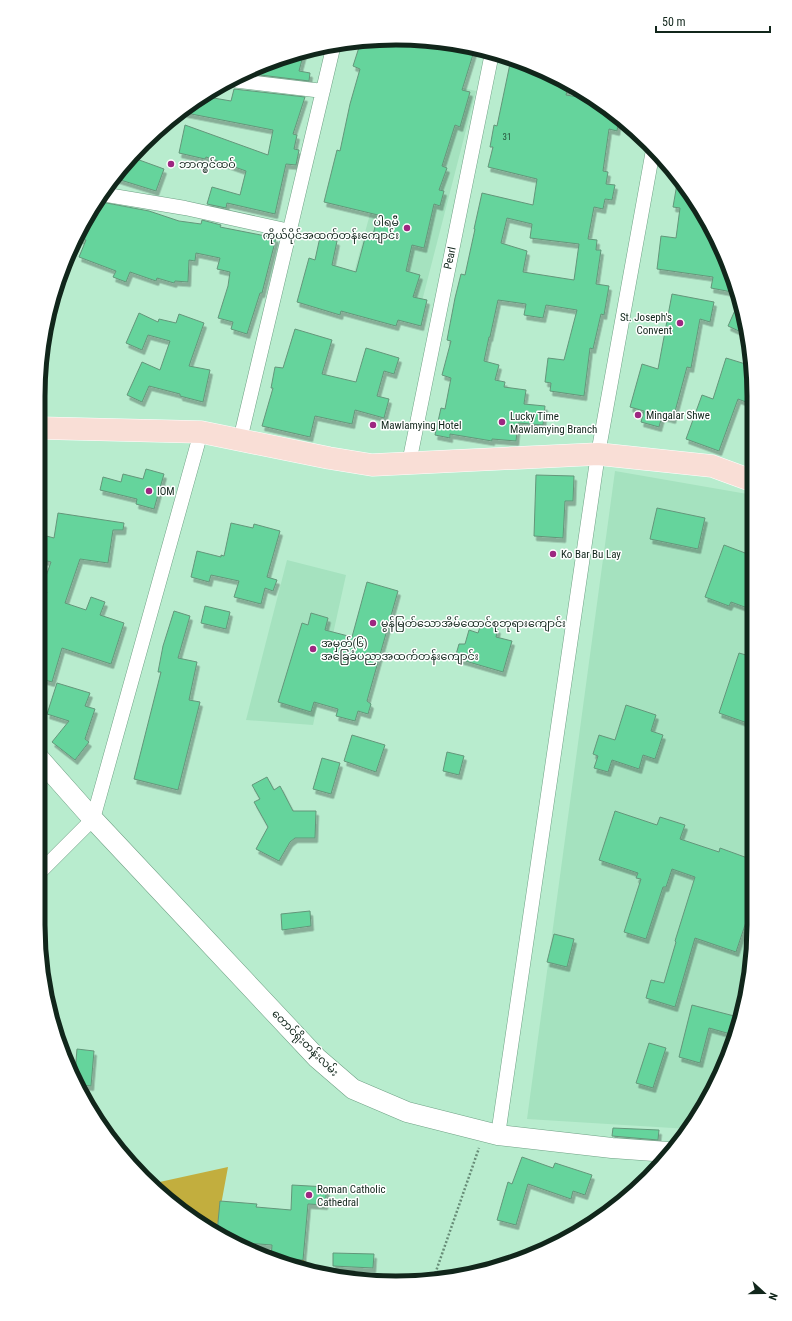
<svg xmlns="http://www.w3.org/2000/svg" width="792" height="1321" viewBox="0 0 792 1321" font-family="'Roboto Condensed','Noto Sans Myanmar',sans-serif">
	<defs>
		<filter id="shadow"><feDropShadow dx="2.5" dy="4.5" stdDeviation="0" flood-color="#0004"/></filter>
	</defs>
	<rect width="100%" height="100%" fill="#b8ecce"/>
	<path fill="#a5e2bf" d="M408,75L476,91L421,305L352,280Z
		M615,471L753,495V949L735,1040L694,1124L689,1129L527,1119Z
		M287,560L346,575L313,725L246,720Z"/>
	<path fill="#c2ae3e" d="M228,1167L216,1232L197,1223L155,1183Z
		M303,1260L319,1270L284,1264Z"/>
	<path fill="#65d49c" stroke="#64967a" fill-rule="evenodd" filter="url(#shadow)" d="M396,38L466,45L475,48L462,90L470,92L460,127L455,125L442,166L447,168L439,190L444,191L440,206L434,204L424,248L412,245L406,271L420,275L413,297L427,300L421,326L398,320L396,326L341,311L340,315L297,302L309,258L315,260L320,237L337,241L332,265L356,272L365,238L372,239L378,215L324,202L337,150L340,151L350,104L360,69L353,66L361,41Z
		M304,52L299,71L310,73L309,81L244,73L259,65Z
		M511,59L533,65L569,84L566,95L597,100L619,120L617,131L609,129L603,171L608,172L606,184L615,185L612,200L605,199L603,209L594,207L588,239L597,240L596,250H601L596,284L609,286L604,315L601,314L593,349L590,348L584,396L550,391L551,383L545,382L548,358L564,360L577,310L546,305L543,318L524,315L526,304L498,300L490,337H489L484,361L499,365L495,380L505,382L504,387L526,390L524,404L545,406L543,425L518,423L516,441L492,439V441L450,434V438L435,435L441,408L445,409L451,378L442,375L451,341L447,340L455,298L461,274L465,275L475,229H474L482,193L533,205L537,179L488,167L493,147H490L494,125L497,126ZM507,218L532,224L530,238L579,244L574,280L523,272L527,251L501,243Z
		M234,89L305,97L293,134L297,135L294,149L299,150L296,165L286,164L275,214L227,203L226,208L207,204L212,187L240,195L246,171L206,157L205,159L179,153L185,125L268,155L273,130L181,112L202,96L231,101Z
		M131,157L164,169L156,191L114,178Z
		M678,178L706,217L737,293L711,288L713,277L657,269L661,236L676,238L680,208L673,207Z
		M96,201L149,211L179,221L201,224L202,220L221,225L220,227L276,238L262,293H260L247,334L231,329L233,322L218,318L228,286L230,272L217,269L220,258L196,253L195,261L189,260L188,282L175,281L174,283L157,278L156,281L130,272L126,282L113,277L116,271L79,257L86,240L78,239Z
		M672,294L714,302L710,322L700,319L691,368L687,367L673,419L662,416L659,427L641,422L644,411L630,407L642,364L658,369Z
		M740,299L745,322L741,332L728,326Z
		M139,313L158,322L159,319L176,323L179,314L204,323L189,366L210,370L203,402L180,396V394L149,386L142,402L127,395L142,362L160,370L170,341L148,335L142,350L126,343Z
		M295,329L332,340L322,374L356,382L366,348L399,358L394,374L384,371L377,396L389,399L384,418L355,410L352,424L315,416L310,437L262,426L273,388H271L275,367L283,368Z
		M726,358L752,366L753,381L746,402L738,399L719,451L686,439L702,395L713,399Z
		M146,469L164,474L154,509L136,504L137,499L100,490L103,477L121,482L123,474L143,479Z
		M536,475L574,476L573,501H565L563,538L534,536Z
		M657,508L705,518L698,549L650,539Z
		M58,513L124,523L123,530H113L108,563L80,559L65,603L86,610L91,597L105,602L100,615L124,623L111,664L62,648L52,682L38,678V615L47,592L41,590L51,562L39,559V534L54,538Z
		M231,523L253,528L254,524L280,531L267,577L277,580L273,591L265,588L261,604L234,597L239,581L211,575L209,582L191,577L197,551L221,557V555L224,556Z
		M724,545L753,556L746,576L753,578V610L731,602L729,606L705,597Z
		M367,582L398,591L367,701L371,704L368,714L358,711L355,721L336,716L338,709L314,702L311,712L278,702L302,623L308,625L311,613L328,618L325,630L352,637Z
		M205,606L230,612L226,629L201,623Z
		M174,611L190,616L178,658L197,662L189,700L200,702L178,790L134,779L161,672H158L163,646Z
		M481,624L498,629L496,637L512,641L503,672L455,658L459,644H465L469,630L478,633Z
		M739,653L753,657V688L750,698L753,700V725L719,713Z
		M57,683L90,693L85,706L95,709L85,739L89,742L75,760L52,742L69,721L47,714Z
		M626,705L656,715L651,731L663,735L655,759L643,755L639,769L612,760L608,772L594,768L598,756L593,754L599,735L615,740Z
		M352,735L385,745L376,772L344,761Z
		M447,752L464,756L459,775L443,771Z
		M322,758L340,763L331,794L313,789Z
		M267,777L274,790L280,786L293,811H316L315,838H295L290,842L279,861L256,849L268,827L254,802L260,799L252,785Z
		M615,811L657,825L660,817L685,825L680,839L719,852L720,848L753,860V911L750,910L736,952L695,938L675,1007L646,998L651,980L664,983L676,942L675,941L695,877L672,869L666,887H663L646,939L624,932L641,879L636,878L638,873L599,860Z
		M310,911L311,926L282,930L281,914Z
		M554,934L574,939L567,967L547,962Z
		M692,1005L738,1017L734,1035L709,1028L700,1063L679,1057Z
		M649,1043L666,1048L653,1088L636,1083Z
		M77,1049L94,1051L91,1086L81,1085L75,1073Z
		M613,1128L659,1130L658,1140L612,1136Z
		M522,1157L553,1168L555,1163L592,1175L585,1195L573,1191L571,1199L528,1184L516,1225L497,1220L508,1182L512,1184Z
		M292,1185L327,1187L325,1205L308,1204L303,1260L271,1258L272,1245L246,1243L245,1246L217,1233L220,1201L257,1204L256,1207L291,1210Z
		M333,1253L374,1254L373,1268L333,1266Z"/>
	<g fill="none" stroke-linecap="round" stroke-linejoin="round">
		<g stroke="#6fa185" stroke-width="15">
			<path id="street" d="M231,80L323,91
				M101,194L185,208L290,231
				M240,440L334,44
				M409,463L492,53
				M38,874L93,819L201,432
				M498,1135L598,454L653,150"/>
		</g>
		<g stroke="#6fa185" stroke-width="21">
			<path id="secondary" d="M38,757L93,819L317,1058L353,1089L407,1112L498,1135L612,1148L668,1152"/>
		</g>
		<g stroke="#fff" stroke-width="23">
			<path id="primary" d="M39,428L201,432L329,458L372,465L598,454L712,466L753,481"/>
		</g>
		<path stroke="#678c77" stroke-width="2.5" stroke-dasharray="2 2" stroke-linecap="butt" d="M434,1277L479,1148"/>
		<use href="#street" stroke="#fff" stroke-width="14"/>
		<use href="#secondary" stroke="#fff" stroke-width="20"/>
		<use href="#primary" stroke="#f9ded6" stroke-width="22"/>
	</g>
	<g fill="#9d2781" stroke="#fff" stroke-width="1.5">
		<circle cx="171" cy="164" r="4"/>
		<circle cx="407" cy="228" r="4"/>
		<circle cx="680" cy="323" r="4"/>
		<circle cx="638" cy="415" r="4"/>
		<circle cx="502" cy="422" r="4"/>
		<circle cx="373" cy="425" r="4"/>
		<circle cx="149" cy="491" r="4"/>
		<circle cx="553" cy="554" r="4"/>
		<circle cx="373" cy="623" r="4"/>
		<circle cx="313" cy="649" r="4"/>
		<circle cx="309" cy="1195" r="4"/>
	</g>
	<g text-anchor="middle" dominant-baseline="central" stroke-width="3" stroke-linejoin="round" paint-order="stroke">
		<g font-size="9" fill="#26523b">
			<text x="507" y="137">31</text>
		</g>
		<g font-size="11" fill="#11261b" stroke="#fff" text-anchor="start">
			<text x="179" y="164">ဘာက္ၜၚ်ထဝ်</text>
			<text x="399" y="222" text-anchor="end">ပါရမီ<tspan x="399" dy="13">ကိုယ်ပိုင်အထက်တန်းကျောင်း</tspan></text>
			<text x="672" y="317" text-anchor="end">St. Joseph's<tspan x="672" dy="13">Convent</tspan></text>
			<text x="646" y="415">Mingalar Shwe</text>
			<text x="510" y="416">Lucky Time<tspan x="510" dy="13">Mawlamying Branch</tspan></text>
			<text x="381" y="425">Mawlamying Hotel</text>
			<text x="157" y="491">IOM</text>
			<text x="561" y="554">Ko Bar Bu Lay</text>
			<text x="381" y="623">မွန်မြတ်သောအိမ်ထောင်စုဘုရားကျောင်း</text>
			<text x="321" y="643">အမှတ်(၆)<tspan x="321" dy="13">အခြေခံပညာအထက်တန်းကျောင်း</tspan></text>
			<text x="317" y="1189">Roman Catholic<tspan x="317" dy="13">Cathedral</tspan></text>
		</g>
		<g font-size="11" fill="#11261b" stroke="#fff">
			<text transform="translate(450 258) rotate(-78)">Pearl</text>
			<text transform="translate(305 1043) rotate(45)">တောင်ရိုးတန်းလမ်း</text>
		</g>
	</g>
	<path d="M0 0H792V1321H0ZM396 45H396A351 351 0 0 1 747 396V925A351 351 0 0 1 396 1276H396A351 351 0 0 1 45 925V396A351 351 0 0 1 396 45Z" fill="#fff" fill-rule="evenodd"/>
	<path fill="none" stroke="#11261b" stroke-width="5" d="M396 45H396A351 351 0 0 1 747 396V925A351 351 0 0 1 396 1276H396A351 351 0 0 1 45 925V396A351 351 0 0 1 396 45Z"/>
	<g transform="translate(764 1293) rotate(111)" stroke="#ffffff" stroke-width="3" paint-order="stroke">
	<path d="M0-3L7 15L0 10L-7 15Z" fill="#11261b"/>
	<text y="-6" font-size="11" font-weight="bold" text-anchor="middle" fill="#11261b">N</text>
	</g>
	<path d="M656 26v6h114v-6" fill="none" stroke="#11261b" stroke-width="2"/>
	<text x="662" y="26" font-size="12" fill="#11261b" stroke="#ffffff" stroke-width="3" paint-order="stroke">50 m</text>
</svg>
